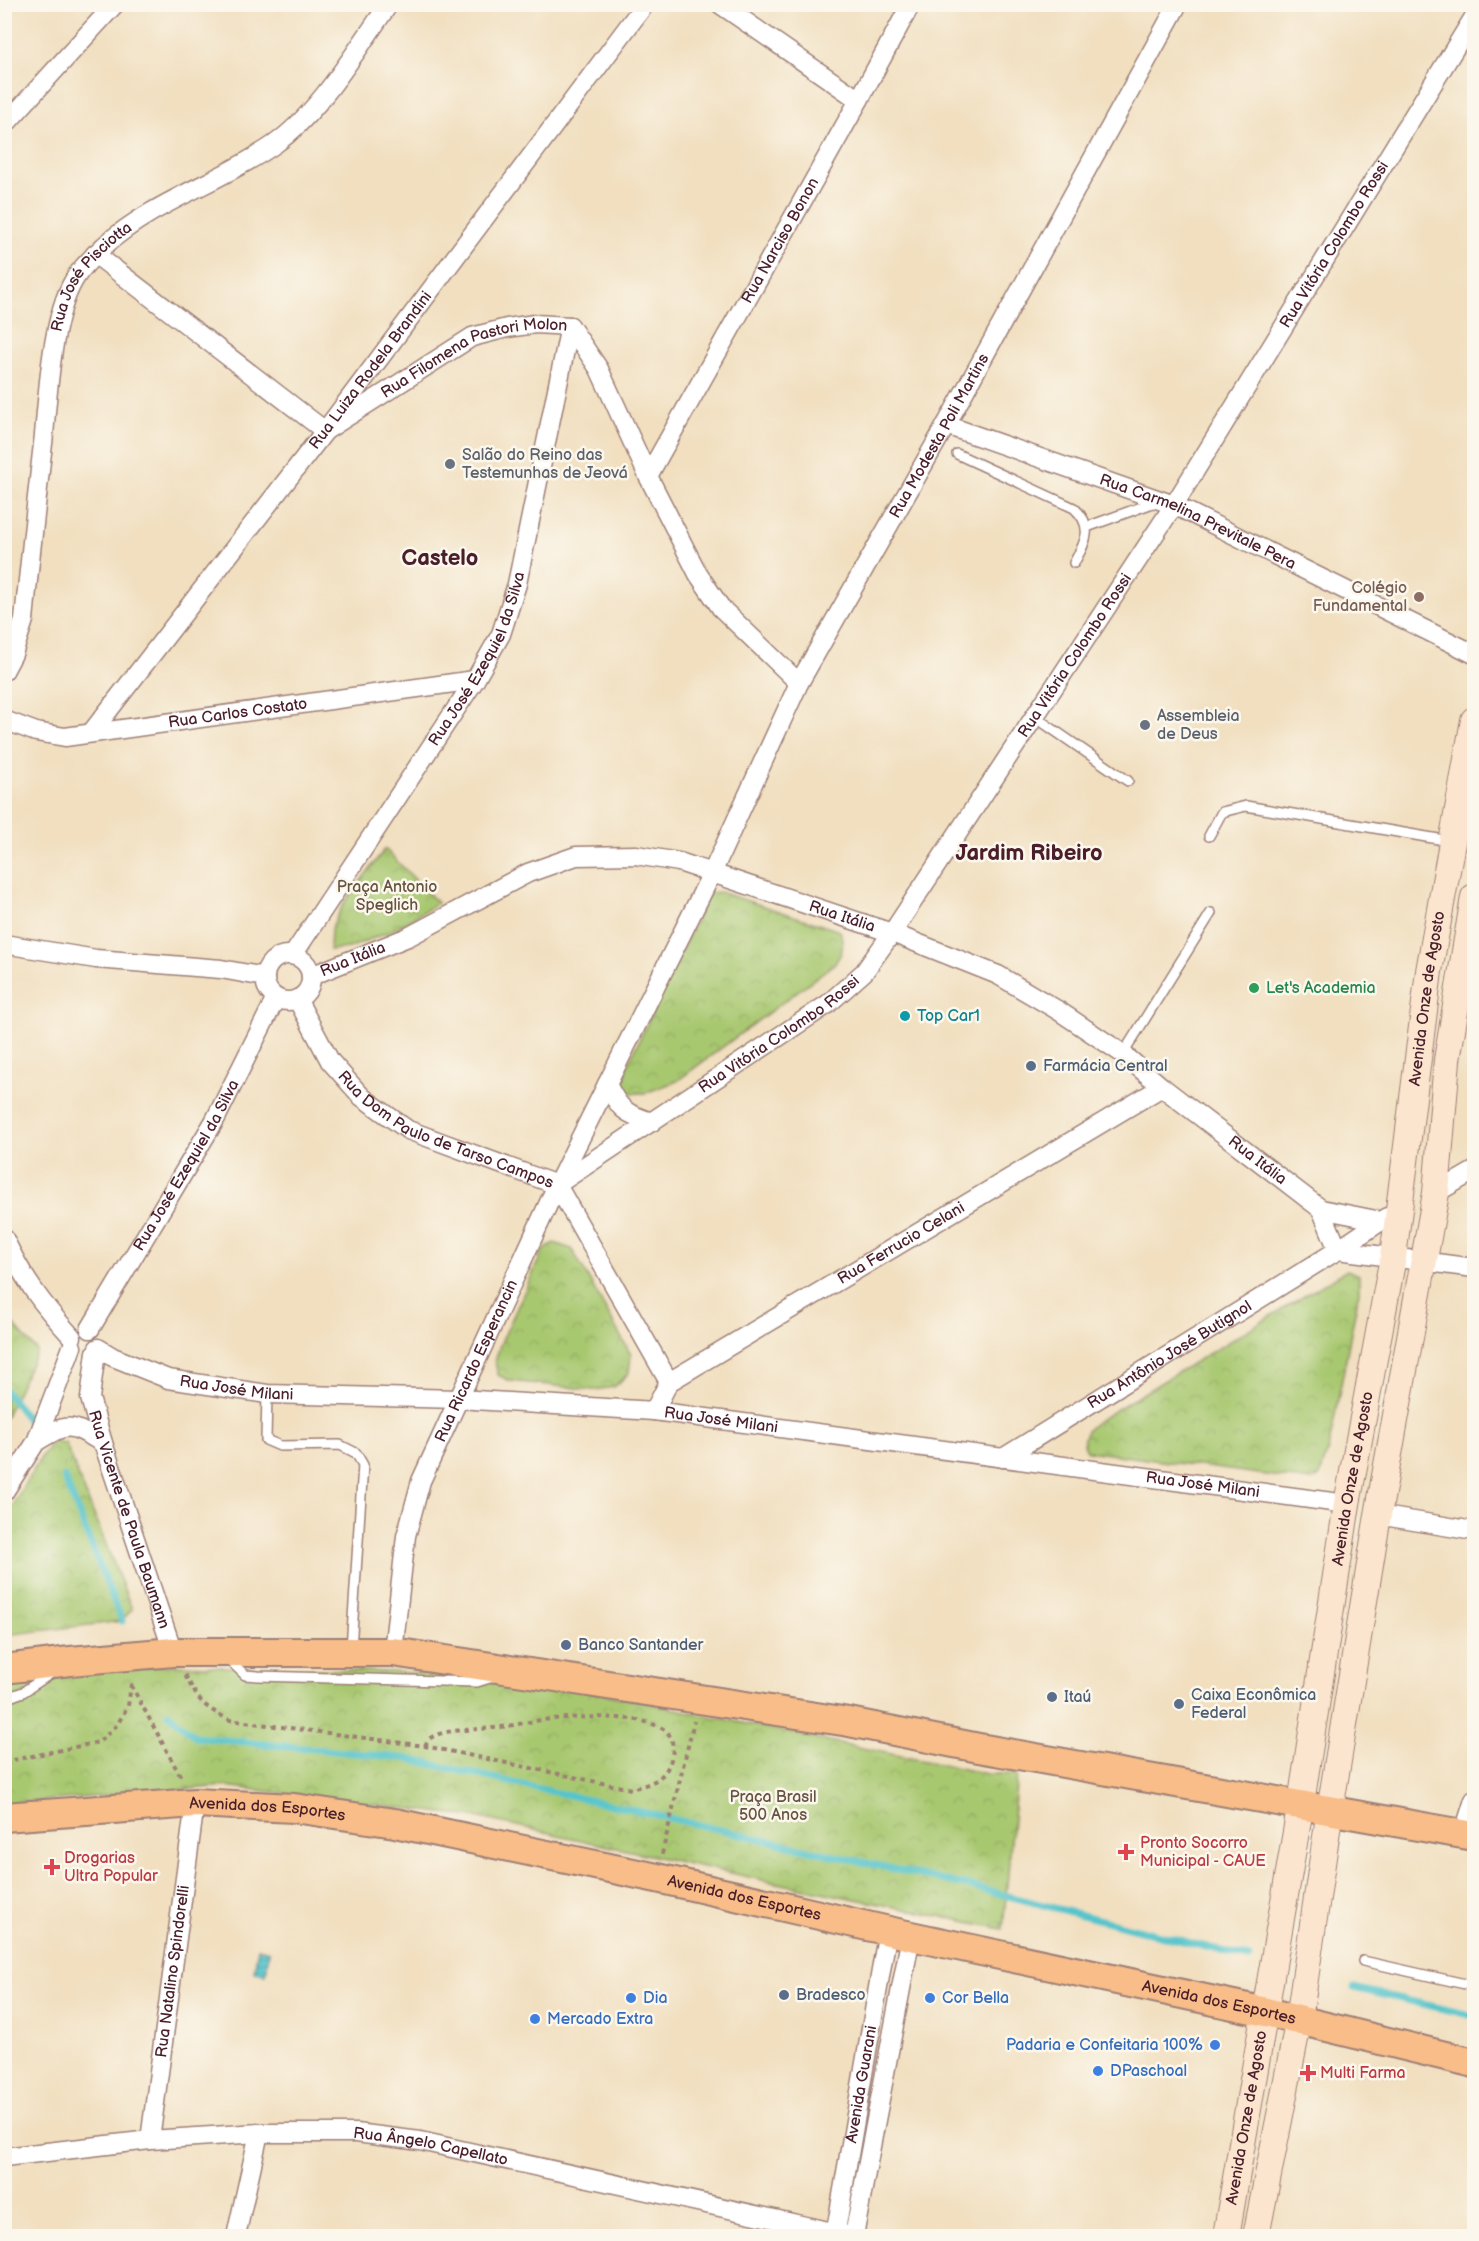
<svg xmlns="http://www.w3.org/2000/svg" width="1479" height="2241" viewBox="0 0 1479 2241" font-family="'Balsamiq Sans',sans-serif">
	<defs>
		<pattern id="park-crowns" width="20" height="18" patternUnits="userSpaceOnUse" patternTransform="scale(1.5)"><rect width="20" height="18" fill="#a8c870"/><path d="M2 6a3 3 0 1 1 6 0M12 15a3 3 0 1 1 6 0" fill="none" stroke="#92ab61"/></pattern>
		<pattern id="water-rules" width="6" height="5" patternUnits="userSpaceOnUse" patternTransform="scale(1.5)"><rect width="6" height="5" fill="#56c4cb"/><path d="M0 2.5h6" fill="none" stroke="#4ca8ae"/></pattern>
	</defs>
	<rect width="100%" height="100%" fill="#fbf7ec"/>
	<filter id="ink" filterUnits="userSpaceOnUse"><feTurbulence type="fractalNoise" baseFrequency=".0167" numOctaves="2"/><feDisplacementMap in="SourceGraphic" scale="12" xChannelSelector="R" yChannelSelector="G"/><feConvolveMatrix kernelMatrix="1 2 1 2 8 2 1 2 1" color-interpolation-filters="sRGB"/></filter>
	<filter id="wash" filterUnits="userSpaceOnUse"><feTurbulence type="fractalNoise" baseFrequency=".008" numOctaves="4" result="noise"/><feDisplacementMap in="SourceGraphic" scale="24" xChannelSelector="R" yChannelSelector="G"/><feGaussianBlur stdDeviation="1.35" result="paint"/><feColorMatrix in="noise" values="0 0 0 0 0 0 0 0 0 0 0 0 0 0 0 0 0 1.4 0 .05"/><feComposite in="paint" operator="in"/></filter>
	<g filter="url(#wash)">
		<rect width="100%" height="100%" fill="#f1dfc0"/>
		<path fill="url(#park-crowns)" stroke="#79744e" stroke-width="1.5" d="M385,849L438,903L391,931L349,948L330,950L331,929L344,903Z
			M720,892L840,931C844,946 844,952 834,964L677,1081L645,1093H632L623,1087L627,1066L709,893Z
			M554,1243L572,1249L631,1355L629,1373L614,1387L594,1390L510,1381L498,1375L495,1362L500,1345L543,1251Z
			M1347,1270L1359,1275V1292L1329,1446L1320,1476L1313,1480H1304L1087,1451C1078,1437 1088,1428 1099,1420Z
			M5,1315L37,1351L5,1418Z
			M54,1441L65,1443L132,1609L122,1621L5,1635L4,1524L20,1492L45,1451Z
			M175,1665L518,1676L987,1774H1017L1003,1929L767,1881L476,1817L225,1786L5,1804V1676Z"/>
		<path fill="url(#water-rules)" stroke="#50727b" stroke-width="1.5" d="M258,1948L269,1951L266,1974L254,1972Z"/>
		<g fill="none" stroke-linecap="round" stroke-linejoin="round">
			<path stroke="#56c4cb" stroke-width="7" d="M4,1389L30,1422
				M64,1477L122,1621
				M168,1713L195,1737L404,1758L977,1888L1249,1958
				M1354,1988L1474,2016"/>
		</g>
	</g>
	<g filter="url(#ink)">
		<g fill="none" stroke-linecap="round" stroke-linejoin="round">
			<g stroke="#9e7f76" stroke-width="12">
				<path id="lane" d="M957,454L1074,508C1095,527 1085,543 1074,563
					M1087,527L1158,501
					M1035,717L1128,781
					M1209,836L1222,812L1246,806L1450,841
					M1123,1054L1211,913
					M267,1394L266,1440L280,1446L340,1445L356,1453L363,1465L351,1649
					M227,1658L245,1675L258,1676L477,1682L496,1676
					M4,1699L23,1692L53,1672
					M1363,1961L1474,1986"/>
			</g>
			<g stroke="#9e7f76" stroke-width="21">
				<g id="street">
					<path d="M720,4L859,100"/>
					<path d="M4,126L115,4"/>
					<path id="s1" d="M95,254L325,431L472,337L507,328L535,324L570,326L599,369L648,476L698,574L721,608L799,683"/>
					<path id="s2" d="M946,425L1174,505L1474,654"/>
					<path id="s3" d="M648,476L859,100L911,4"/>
					<path id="s4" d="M4,671L13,654L24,620C30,558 37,496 44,435C48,391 52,317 74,280C81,267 94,256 104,246C156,200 219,183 275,144C320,112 356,50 389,4"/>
					<path id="s5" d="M4,720L36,732L65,737L475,680"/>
					<path id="s6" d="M91,733L325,431L645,4"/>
					<path d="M4,944L96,959L221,969L265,977"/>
					<path id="s7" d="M293,955L475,680L501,634L517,584L570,326"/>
					<circle cx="288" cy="978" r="23"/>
					<path id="s8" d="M311,976L408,937L528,873L576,856L636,855L679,862L892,933L998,975L1059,1011L1123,1054L1162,1087L1321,1209L1381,1221"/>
					<path id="s9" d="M297,999L330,1061L362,1097L408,1130L557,1185L669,1382"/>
					<path d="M607,1084C619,1109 625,1114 652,1122"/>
					<path id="s10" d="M558,1184L828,1004L864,972L892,933L1174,505L1474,17"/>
					<path d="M1436,1193L1474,1171"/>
					<path d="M1321,1209L1338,1250"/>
					<path d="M4,1238C24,1280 41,1303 72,1337"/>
					<path d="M1338,1250L1474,1268"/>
					<path id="s11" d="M90,1329L215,1120L276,998"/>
					<path id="s12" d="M98,1348L113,1357L168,1379L267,1394L458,1399L654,1411L1347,1504"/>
					<path id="s13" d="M96,1352L90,1398L103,1443L173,1652"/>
					<path id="s14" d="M654,1411L669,1382L1162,1087"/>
					<path d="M36,1442C69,1421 70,1424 103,1443"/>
					<path id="s15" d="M1003,1458L1338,1250L1387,1217"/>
					<path d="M4,1492L36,1442L72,1347"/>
					<path d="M1378,1515L1474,1531"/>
					<path id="s16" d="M393,1652L406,1536L421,1481L557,1185L712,873L799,683L946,425L1178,4"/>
					<path d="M1463,1835L1474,1800"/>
					<path id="s17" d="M150,2140L195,1803"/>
					<path id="s18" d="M4,2157L150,2140L259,2133H356L420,2141L851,2236"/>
					<path d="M236,2236L259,2133"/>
					<path id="s19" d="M835,2236L888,1930"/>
					<path d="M854,2236L911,1936"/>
				</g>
			</g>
			<g stroke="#9e7f76" stroke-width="28">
				<g id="secondary">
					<path id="s20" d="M1226,2236L1301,1803L1347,1504L1393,1257L1429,971L1474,720"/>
					<path d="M1256,2236L1299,2019L1330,1810L1378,1515L1436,1193L1447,1060L1474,897"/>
				</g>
			</g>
			<g stroke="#9e7f76" stroke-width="32">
				<g id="primary">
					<path d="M4,1669L70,1661L173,1652H393L849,1722L979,1748L1474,1836"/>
					<path id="s21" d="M4,1817L195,1803L294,1808L395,1823L657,1878L911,1936L1266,2012L1474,2063"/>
				</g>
			</g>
			<path stroke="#9e7f76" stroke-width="4" stroke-dasharray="4.5 4.5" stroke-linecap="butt" d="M185,1675C200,1703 202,1706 230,1720L425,1746L631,1789C641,1786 652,1784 660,1777C672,1768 678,1743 667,1732C662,1727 653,1724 646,1722C620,1715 570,1717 542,1720C525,1722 509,1727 492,1728C476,1730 448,1729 434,1736C429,1738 427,1741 425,1746
				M131,1685L182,1779
				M4,1762L99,1742L117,1725L128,1706L131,1685L129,1680
				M662,1854L694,1721"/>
			<use href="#lane" stroke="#fff" stroke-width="9"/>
			<use href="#street" stroke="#fff" stroke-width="18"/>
			<use href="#secondary" stroke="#fce5cf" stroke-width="26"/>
			<use href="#primary" stroke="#f8bd88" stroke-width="28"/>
		</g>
	</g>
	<g fill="#6b7280" stroke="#fbf7ec" stroke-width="2">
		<circle cx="450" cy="464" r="6"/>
		<circle cx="1145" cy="725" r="6"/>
	</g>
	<circle fill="#8d6e63" stroke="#fbf7ec" stroke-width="2" cx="1419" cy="597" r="6"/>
	<circle fill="#2e9e5b" stroke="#fbf7ec" stroke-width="2" cx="1254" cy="988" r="6"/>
	<circle fill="#0f9aa8" stroke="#fbf7ec" stroke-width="2" cx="905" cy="1016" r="6"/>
	<g fill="#5c6f8a" stroke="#fbf7ec" stroke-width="2">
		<circle cx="1031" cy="1066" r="6"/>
		<circle cx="566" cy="1645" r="6"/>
		<circle cx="1052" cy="1697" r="6"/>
		<circle cx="1179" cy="1704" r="6"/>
		<circle cx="784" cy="1995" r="6"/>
	</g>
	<g fill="#e0444e" stroke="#fbf7ec" stroke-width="2">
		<path d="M1123 1843h6v6h6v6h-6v6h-6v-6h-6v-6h6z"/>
		<path d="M49 1858h6v6h6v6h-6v6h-6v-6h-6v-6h6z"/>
		<path d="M1305 2064h6v6h6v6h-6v6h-6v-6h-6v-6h6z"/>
	</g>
	<g fill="#3f7fe0" stroke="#fbf7ec" stroke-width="2">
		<circle cx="631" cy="1998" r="6"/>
		<circle cx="930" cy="1998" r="6"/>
		<circle cx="535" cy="2019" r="6"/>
		<circle cx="1215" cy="2045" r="6"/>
		<circle cx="1098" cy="2071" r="6"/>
	</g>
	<g text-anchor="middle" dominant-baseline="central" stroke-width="5" stroke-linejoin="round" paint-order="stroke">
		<g font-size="16" fill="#4a1f2b" stroke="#fbf7ec">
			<text stroke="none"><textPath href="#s3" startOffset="270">Rua Narciso Bonon</textPath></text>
			<text stroke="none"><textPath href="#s10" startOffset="1239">Rua Vitória Colombo Rossi</textPath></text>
			<text stroke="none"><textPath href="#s4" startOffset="412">Rua José Pisciotta</textPath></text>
			<text stroke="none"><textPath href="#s1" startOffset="460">Rua Filomena Pastori Molon</textPath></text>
			<text stroke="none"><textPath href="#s6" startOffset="458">Rua Luiza Rodela Brandini</textPath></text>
			<text stroke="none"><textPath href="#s16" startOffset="1341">Rua Modesta Poli Martins</textPath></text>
			<text stroke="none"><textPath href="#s2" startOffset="270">Rua Carmelina Previtale Pera</textPath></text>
			<text stroke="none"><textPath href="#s10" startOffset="753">Rua Vitória Colombo Rossi</textPath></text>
			<text stroke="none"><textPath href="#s7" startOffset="350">Rua José Ezequiel da Silva</textPath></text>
			<text stroke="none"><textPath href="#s5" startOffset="238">Rua Carlos Costato</textPath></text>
			<text stroke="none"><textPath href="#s8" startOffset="567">Rua Itália</textPath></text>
			<text stroke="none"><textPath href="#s8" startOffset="45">Rua Itália</textPath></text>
			<text stroke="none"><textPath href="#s20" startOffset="1254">Avenida Onze de Agosto</textPath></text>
			<text stroke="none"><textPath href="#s10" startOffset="267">Rua Vitória Colombo Rossi</textPath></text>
			<text stroke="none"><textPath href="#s9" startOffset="208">Rua Dom Paulo de Tarso Campos</textPath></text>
			<text stroke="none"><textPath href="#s8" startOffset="1053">Rua Itália</textPath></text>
			<text stroke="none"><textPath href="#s11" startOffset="190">Rua José Ezequiel da Silva</textPath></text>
			<text stroke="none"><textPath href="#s14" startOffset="303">Rua Ferrucio Celani</textPath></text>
			<text stroke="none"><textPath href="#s15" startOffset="196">Rua Antônio José Butignol</textPath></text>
			<text stroke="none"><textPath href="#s16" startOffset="306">Rua Ricardo Esperancin</textPath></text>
			<text stroke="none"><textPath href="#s12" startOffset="146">Rua José Milani</textPath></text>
			<text stroke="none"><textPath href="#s12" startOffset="632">Rua José Milani</textPath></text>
			<text stroke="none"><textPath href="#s20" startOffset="768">Avenida Onze de Agosto</textPath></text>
			<text stroke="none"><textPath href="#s12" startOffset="1118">Rua José Milani</textPath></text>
			<text stroke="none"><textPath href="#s13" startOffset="174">Rua Vicente de Paula Baumann</textPath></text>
			<text stroke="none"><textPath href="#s21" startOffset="264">Avenida dos Esportes</textPath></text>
			<text stroke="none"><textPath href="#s21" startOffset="750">Avenida dos Esportes</textPath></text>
			<text stroke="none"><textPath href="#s17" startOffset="170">Rua Natalino Spindorelli</textPath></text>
			<text stroke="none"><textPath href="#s21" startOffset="1236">Avenida dos Esportes</textPath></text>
			<text stroke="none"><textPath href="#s19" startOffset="154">Avenida Guarani</textPath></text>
			<text stroke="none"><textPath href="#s20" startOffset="120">Avenida Onze de Agosto</textPath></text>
			<text stroke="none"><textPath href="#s18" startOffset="429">Rua Ângelo Capellato</textPath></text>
		</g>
		<g font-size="16" fill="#5b616d" stroke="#fbf7ec" text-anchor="start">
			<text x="462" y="455">Salão do Reino das<tspan x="462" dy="18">Testemunhas de Jeová</tspan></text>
			<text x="1157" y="716">Assembleia<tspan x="1157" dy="18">de Deus</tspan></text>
		</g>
		<g font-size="16" fill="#785e54" stroke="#fbf7ec" text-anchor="end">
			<text x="1407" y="588">Colégio<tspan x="1407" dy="18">Fundamental</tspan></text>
		</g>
		<g font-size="16" fill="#665240" stroke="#fbf7ec">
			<text x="387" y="887">Praça Antonio<tspan x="387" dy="18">Speglich</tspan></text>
			<text x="773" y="1797">Praça Brasil<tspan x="773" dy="18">500 Anos</tspan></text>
		</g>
		<g font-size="16" fill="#27864d" stroke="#fbf7ec" text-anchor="start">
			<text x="1266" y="988">Let's Academia</text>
		</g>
		<g font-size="16" fill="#0d838f" stroke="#fbf7ec" text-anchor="start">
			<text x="917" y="1016">Top Car1</text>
		</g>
		<g font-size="16" fill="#4e5e75" stroke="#fbf7ec" text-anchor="start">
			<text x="1043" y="1066">Farmácia Central</text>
			<text x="578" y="1645">Banco Santander</text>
			<text x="1191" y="1695">Caixa Econômica<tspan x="1191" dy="18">Federal</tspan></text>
			<text x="1064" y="1697">Itaú</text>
			<text x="796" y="1995">Bradesco</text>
		</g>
		<g font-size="16" fill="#be3a42" stroke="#fbf7ec" text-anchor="start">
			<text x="1140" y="1843">Pronto Socorro<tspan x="1140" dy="18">Municipal - CAUE</tspan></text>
			<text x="64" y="1858">Drogarias<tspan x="64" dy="18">Ultra Popular</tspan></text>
			<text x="1320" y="2073">Multi Farma</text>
		</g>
		<g font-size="16" fill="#366cbe" stroke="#fbf7ec" text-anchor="start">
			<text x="643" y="1998">Dia</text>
			<text x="942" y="1998">Cor Bella</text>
			<text x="547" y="2019">Mercado Extra</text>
			<text x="1203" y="2045" text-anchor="end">Padaria e Confeitaria 100%</text>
			<text x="1110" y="2071">DPaschoal</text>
		</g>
		<g font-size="22" font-weight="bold" fill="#4a1f2b" stroke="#fbf7ec">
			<text x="440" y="558">Castelo</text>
			<text x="1029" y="853">Jardim Ribeiro</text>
		</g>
	</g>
	<rect width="1479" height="2241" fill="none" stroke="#fbf7ec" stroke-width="24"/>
</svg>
